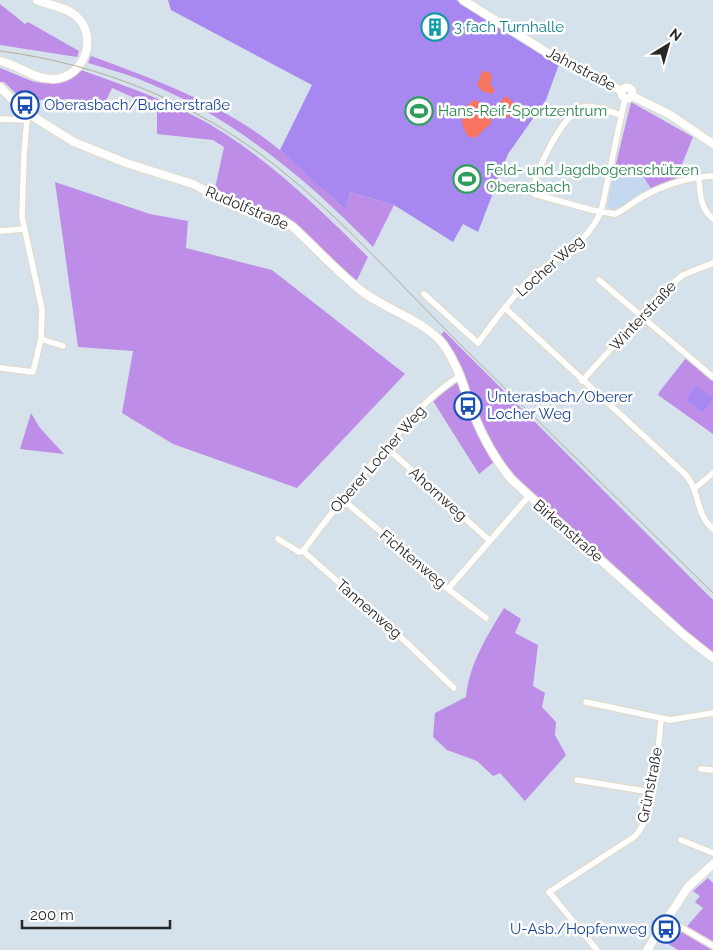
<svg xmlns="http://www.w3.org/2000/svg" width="713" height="950" viewBox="0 0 713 950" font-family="Raleway,sans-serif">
	<rect width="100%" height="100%" fill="#d6e2eb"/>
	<path fill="#c3d7ef" d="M615,168L643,174L651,189L617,211L611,210L607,206Z"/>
	<path fill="#bd8de7" d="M0,4L25,24L28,22L79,51L77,57L0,45Z
		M91,56C156,80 226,105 281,151C303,169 324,190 346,210L350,192L394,205L373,247C305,177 228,113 136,78C120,72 104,68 88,63Z
		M0,68C38,83 44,92 81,70C132,88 183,106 227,135C279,169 325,214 368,257L356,282L292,222L214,193L224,147L213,140L157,134V108L112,88L102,109L72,99L38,100L35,112L4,82H0Z
		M631,102L693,137L676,179L651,189L642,174L615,168Z
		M55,182L150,214L188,221L186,248L272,270L405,374L297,488L173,444L122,413L133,351L78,347Z
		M444,331L713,600V657L547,510L499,458L479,474L433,401L463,377L460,366L440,336Z
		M686,358L713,381V434L658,395L660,391Z
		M31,413L40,428L64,454L20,449Z
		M504,608L521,619L515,633L538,645L533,686L545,693L542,707L556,722L555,735L566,755L525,801L500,773L493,776L477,761L447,750L433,737L435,713L466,697C469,664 487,636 504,608Z
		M708,878L713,883V950H678L660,939L668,926L681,933L703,908L695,902L700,896L693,891Z"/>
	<path fill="#a688f0" d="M168,0H456L559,64L546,100L508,154L478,232L463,224L453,242L394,205L350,192L346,210L280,150L312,85L171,10Z
		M696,386L713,398L703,412L686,400Z"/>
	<path fill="#f7745f" d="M485,71L490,73L492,78L490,84L495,90L492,94L482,91L477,85L482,72Z
		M506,96L517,106L508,118L505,117C498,109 498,103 506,96Z
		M476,100C487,106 491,112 491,123L475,138L468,136C459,124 459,106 476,100Z"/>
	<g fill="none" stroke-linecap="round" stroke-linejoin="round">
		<g stroke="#e2dbcc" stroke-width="8">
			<path id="street" d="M621,115C611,112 591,103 580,108C563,116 531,176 534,194L592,210L615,214C625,210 633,202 642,197C664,185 688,177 713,176
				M0,119L27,120
				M699,177C700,194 700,208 713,219
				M0,231L24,229
				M599,280L713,377
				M424,294L478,343C494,322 510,299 529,280C557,253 582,251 601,212L625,98
				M505,308L685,474C701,492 694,512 713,529
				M41,339L63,346
				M0,368L33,372L41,339L42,309L22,217L24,154L27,120L30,115
				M582,381L662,292L683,275L713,263
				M386,447L489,540
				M695,488L713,473
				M341,498L448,589L486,618
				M278,539L299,552L303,551L406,642L454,688
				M303,551C330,514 359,478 389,444C410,420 433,391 461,376
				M448,589L528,497
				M586,702L670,720L713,713
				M701,769L713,770
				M577,780L651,792
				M681,840L713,853
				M667,919L713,946
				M597,950L549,892L634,837C655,819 658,748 661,719"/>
		</g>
		<g stroke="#e2dbcc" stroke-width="10">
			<path id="secondary" d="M463,0L559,60L622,91
				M0,61C18,65 35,80 54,79C85,77 99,36 76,16C65,6 50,6 37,0
				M0,87L24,111L74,142L126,163L193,184L235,206L281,219L293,227C316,248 338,273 363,292C387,310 425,321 443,344C455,361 461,377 467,396C477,426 491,455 512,480L685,636L713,658
				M621.5 93a5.5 5.5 0 1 1 11 0a5.5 5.5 0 1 1-11 0Z
				M632,96L669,114L713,144
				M647,950L688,887L713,864"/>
		</g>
		<use href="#street" stroke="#fff" stroke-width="5.5"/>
		<use href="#secondary" stroke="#fff" stroke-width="8"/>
		<path stroke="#b3ac99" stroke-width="1" d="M0,51C101,64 196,103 276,166C343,219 400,285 461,345C545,428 629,510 713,593"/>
	</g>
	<defs>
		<g id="building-ring" transform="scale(1.4375)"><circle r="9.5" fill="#fff" stroke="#0f9aa8" stroke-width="1.5"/><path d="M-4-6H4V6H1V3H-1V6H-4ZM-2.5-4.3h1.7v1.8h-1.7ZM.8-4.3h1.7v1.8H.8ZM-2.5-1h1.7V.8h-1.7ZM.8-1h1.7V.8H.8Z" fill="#0f9aa8"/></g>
		<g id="bus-ring" transform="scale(1.4375)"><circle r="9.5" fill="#fff" stroke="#1a4fb4" stroke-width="1.5"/><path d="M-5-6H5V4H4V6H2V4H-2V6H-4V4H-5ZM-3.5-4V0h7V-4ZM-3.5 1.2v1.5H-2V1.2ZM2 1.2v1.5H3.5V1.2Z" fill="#1a4fb4"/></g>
		<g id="stadium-ring" transform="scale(1.4375)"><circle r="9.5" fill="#fff" stroke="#2e9e5b" stroke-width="1.5"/><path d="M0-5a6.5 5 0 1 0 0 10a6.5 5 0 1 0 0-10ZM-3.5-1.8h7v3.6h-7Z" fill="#2e9e5b"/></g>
	</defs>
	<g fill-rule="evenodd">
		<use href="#building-ring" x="435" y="27"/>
		<use href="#bus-ring" x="25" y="105"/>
		<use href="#stadium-ring" x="419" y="111"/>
		<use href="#stadium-ring" x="467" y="179"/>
		<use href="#bus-ring" x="468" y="406"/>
		<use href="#bus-ring" x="666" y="929"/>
	</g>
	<g text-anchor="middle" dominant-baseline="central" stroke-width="5" stroke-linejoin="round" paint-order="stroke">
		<g font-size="15" fill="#0d838f" stroke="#fff" text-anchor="start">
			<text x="454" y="27">3 fach Turnhalle</text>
		</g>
		<g font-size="15" fill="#272727" stroke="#fff">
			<text transform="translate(581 69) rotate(28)">Jahnstraße</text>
			<text transform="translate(247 208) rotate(23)">Rudolfstraße</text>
			<text transform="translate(550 266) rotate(-41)">Locher Weg</text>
			<text transform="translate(643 316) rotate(-47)">Winterstraße</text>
			<text transform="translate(378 459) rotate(-49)">Oberer Locher Weg</text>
			<text transform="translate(438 494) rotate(42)">Ahornweg</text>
			<text transform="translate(568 531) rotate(41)">Birkenstraße</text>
			<text transform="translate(413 559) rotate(40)">Fichtenweg</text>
			<text transform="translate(369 609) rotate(41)">Tannenweg</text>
			<text transform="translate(650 785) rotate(-79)">Grünstraße</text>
		</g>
		<g font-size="15" fill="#164399" stroke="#fff" text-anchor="start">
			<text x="44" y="105">Oberasbach/Bucherstraße</text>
			<text x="487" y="397">Unterasbach/Oberer<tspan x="487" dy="17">Locher Weg</tspan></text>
			<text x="647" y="929" text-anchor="end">U-Asb./Hopfenweg</text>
		</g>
		<g font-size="15" fill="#27864d" stroke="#fff" text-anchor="start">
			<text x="438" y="111">Hans-Reif-Sportzentrum</text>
			<text x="486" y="170">Feld- und Jagdbogenschützen<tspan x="486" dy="17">Oberasbach</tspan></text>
		</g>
	</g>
	<g transform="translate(668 45) rotate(37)" stroke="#ffffff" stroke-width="4" paint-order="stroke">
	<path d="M0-4L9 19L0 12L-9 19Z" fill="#272727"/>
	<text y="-8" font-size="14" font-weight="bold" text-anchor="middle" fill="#272727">N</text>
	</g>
	<path d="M22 920v8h148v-8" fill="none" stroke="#272727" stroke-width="2.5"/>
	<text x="30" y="920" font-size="15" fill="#272727" stroke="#ffffff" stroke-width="4" paint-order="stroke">200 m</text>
</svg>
